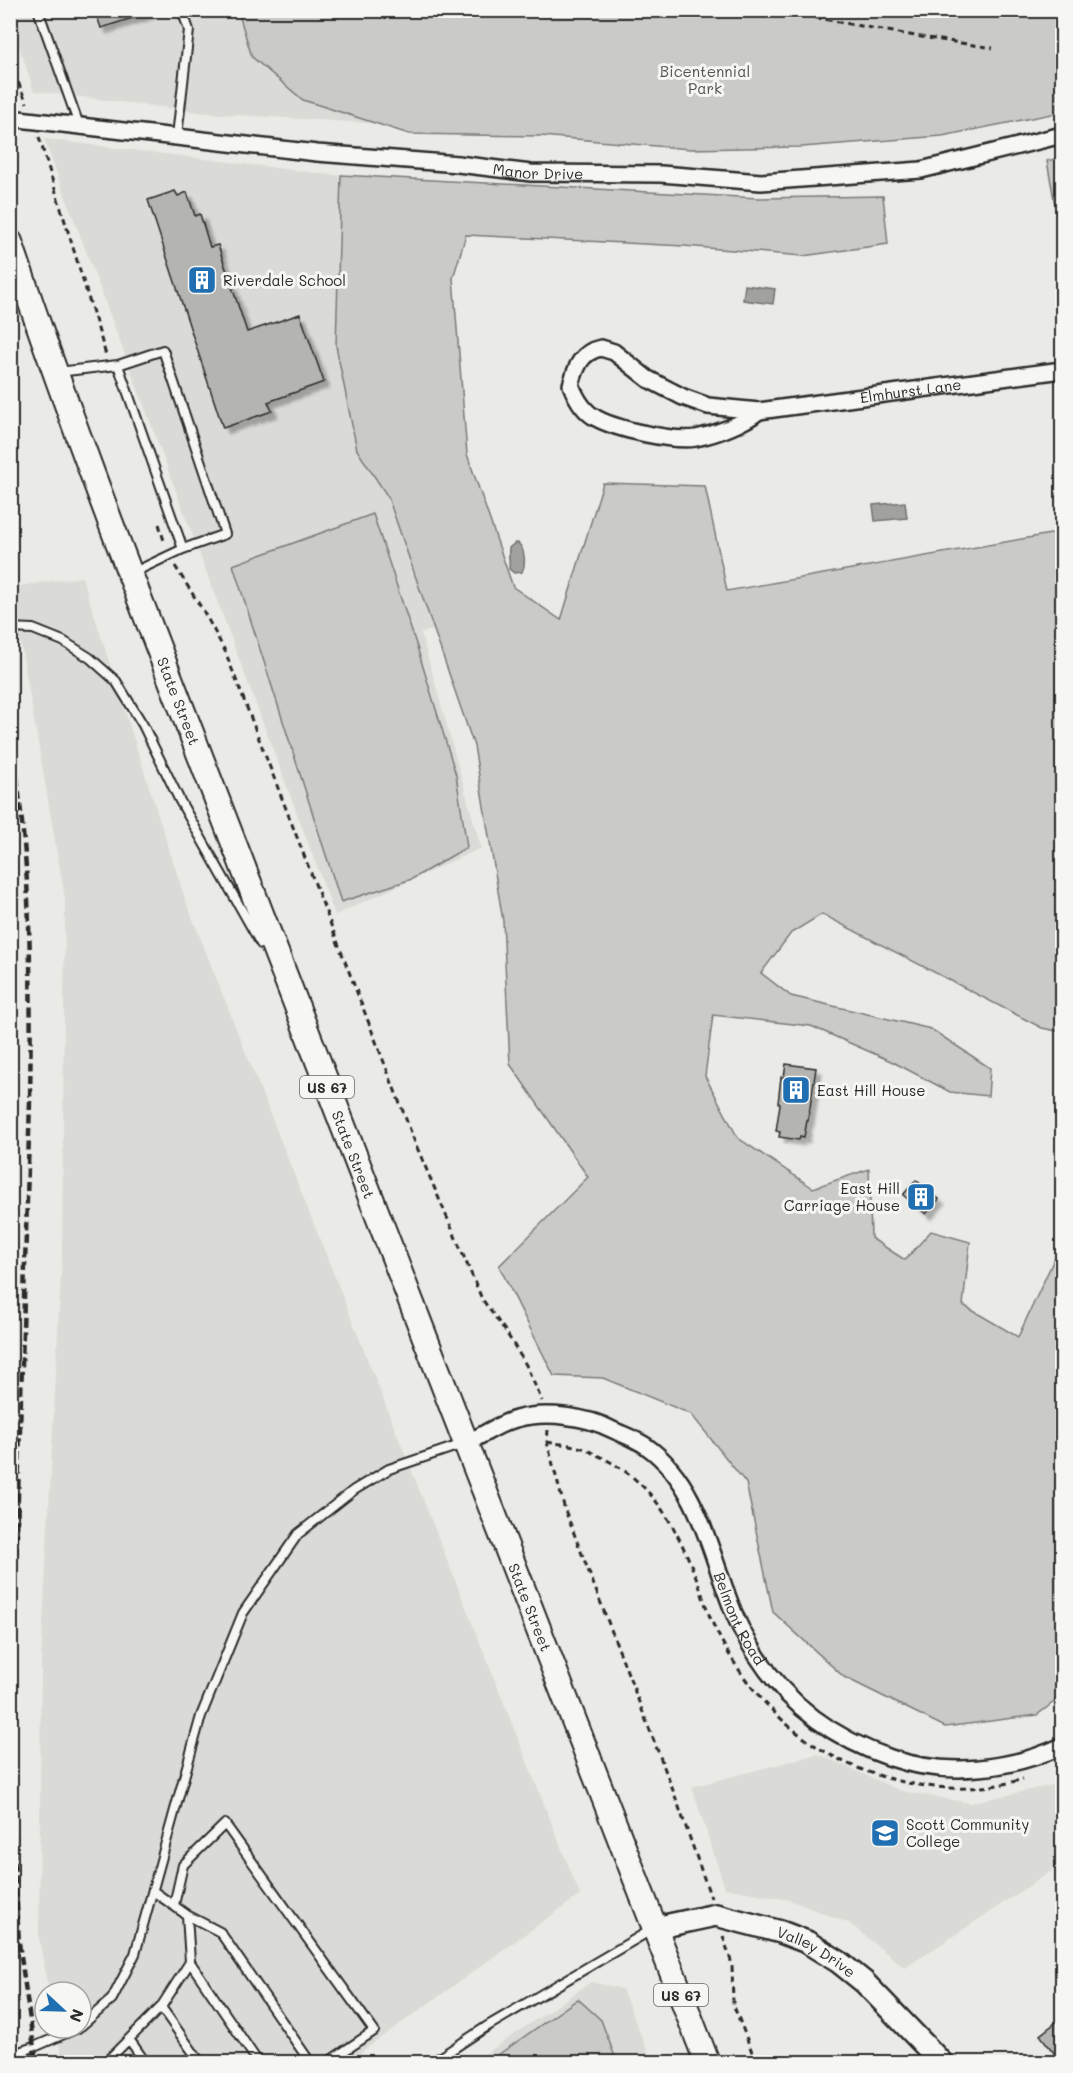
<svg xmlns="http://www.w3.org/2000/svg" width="1073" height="2073" viewBox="0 0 1073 2073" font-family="Mali,sans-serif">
	<defs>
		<filter id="shadow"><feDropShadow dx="5.5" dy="5.5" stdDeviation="1.5" flood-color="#0004"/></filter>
	</defs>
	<rect width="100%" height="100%" fill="#eaeae6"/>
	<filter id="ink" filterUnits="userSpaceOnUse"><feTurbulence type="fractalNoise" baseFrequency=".0167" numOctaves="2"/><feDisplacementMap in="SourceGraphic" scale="12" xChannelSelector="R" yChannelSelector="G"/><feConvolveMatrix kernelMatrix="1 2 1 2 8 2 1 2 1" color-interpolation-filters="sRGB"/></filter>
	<g filter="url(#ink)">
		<path fill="#dadad6" d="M10,11H455L493,131L207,113L34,91L11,21Z
			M44,139L446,189L443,628L421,633L481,848L335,915Z
			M82,577L186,902L580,1895L347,2062H62L56,2028H81V1992H49L39,1938L41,1664L62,1254L65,898L11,587Z
			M818,1754L901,1791L970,1803L1062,1783V1864L905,1968L849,1923L789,1900L725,1888L692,1787Z
			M591,1982L622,1989L652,2062H474Z
			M11,1989L23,2062H11Z"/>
		<path fill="#cacac7" stroke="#7a7a79" stroke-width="1.5" d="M238,11H1062V112L942,136L802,147L690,149L541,136L409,134L303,100L252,57Z
			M1062,157V243L1047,161Z
			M341,175L758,198L883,196L888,244L803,256L684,246L466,235L453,278L467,454L513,587L561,620L603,483L705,486L727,591L1062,532V1032L1042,1028L822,914L791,933L761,973L791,996L931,1029L990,1068L988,1096L950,1092L893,1062L811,1026L713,1015L705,1076L738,1138L813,1188L869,1169L871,1238L905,1260L931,1231L970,1242L963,1305L1018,1337L1062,1242V1696L1037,1715L945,1727L844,1677L773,1612L746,1483L691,1414L603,1378L554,1376L499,1266L588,1177L510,1064L503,921L474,746L388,497L357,450L336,346Z
			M373,514L417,647L456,775L467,847L412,879L341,902L233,565Z
			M578,1999L601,2020L617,2062H488Z"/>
		<path fill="#a1a19e" stroke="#727270" stroke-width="1.5" d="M745,285L775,289L773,304L743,300Z
			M905,502L907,518L875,521L873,505Z
			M515,543H518C525,549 526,564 522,572L514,573L509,569C510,561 508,556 509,548Z"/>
		<path fill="#b4b4b1" stroke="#2b2b2b" stroke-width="1.5" filter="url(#shadow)" d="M95,10H150L151,12L101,28Z
			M175,191L178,196L187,192L195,216L200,214L210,247L218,245L247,332L300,314L324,382L268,402L272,411L223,428L148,200Z
			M786,1064L816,1068L808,1121H807L804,1137L800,1136L799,1140L779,1137L780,1132L776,1131L780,1104L778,1103L781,1077H784Z
			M916,1180L939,1199L926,1214L903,1195Z
			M1059,2020L1062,2024V2054L1058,2058L1040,2035Z"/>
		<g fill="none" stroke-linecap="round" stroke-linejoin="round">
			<g stroke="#2b2b2b" stroke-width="12">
				<path id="lane" d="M38,10L79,125
					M177,136L189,30L182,10
					M118,365L163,350L225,534L183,549
					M58,372L118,365L183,549L132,573
					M10,628L33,629L63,641L90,658L116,681L143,725L180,801L261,944
					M174,1905L183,1865L225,1824L374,2031L328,2062
					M187,1915L220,1932L310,2062
					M190,1962L258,2062
					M161,2007L200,2062
					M81,2026L112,1999L135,1954L201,1716L243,1613L298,1534L354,1490L389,1469L463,1444
					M129,2039L145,2062
					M10,2055L34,2047L78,2028
					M106,2062L161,2007L190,1962L187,1915L153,1891
					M433,2062L486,2027L651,1930"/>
			</g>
			<g stroke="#2b2b2b" stroke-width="20">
				<g id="street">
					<path id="s1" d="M10,118L317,153L458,164L531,173L661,174L761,182L921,170L1062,135"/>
					<path d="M601,348L614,352L648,379L683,397L708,406L759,411C743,424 716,434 696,438C673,442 616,429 596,418C583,411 576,398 571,385C576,367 581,352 601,348Z"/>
					<path id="s2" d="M759,411L1062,370"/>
					<path id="s3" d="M467,1443C483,1435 500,1423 516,1419C545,1411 587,1416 613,1430C624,1435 636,1439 646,1446C702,1485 711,1562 737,1620C742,1632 750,1645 757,1656C789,1706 835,1739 891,1758C946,1777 1010,1770 1062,1746"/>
				</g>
			</g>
			<g stroke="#2b2b2b" stroke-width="26">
				<g id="secondary">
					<path id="s4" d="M655,1928L716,1915L781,1932L807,1942L839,1962L864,1982L941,2062"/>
				</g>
			</g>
			<g stroke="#2b2b2b" stroke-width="28">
				<g id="primary">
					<path id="s5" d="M10,242C83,459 168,672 250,885C400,1278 556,1670 707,2062"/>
				</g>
			</g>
			<path stroke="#2b2b2b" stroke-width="3" stroke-dasharray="6 4.5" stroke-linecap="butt" d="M774,10L915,36L993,48
				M10,63L27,103
				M39,137L106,355
				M159,524L165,544
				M175,566L204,612L225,651L416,1145L482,1299L506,1332L526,1365L542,1401
				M548,1430L547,1442L565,1510L674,1793L711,1898
				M547,1442C557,1444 568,1444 578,1447C585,1448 592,1453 599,1456C652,1481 675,1524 696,1577C702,1592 706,1609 713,1624C747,1697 806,1755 884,1777C928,1790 978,1793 1023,1779
				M723,1936L732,1964L733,2004L756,2062"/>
			<use href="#lane" stroke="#f6f6f2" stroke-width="8"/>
			<use href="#street" stroke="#f6f6f2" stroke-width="15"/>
			<use href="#secondary" stroke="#f6f6f2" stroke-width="21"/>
			<use href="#primary" stroke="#f6f6f2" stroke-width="24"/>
			<path stroke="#2b2b2b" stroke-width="4.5" stroke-dasharray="9 4.5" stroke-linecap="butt" d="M10,724C18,782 25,841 28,900C31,967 31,1034 30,1101L10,1758
				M10,1781L19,1943L36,2062"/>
		</g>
	</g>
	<defs>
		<g id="building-square" transform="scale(1.5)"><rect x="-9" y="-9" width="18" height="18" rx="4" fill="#1f6fb2" stroke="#f6f6f2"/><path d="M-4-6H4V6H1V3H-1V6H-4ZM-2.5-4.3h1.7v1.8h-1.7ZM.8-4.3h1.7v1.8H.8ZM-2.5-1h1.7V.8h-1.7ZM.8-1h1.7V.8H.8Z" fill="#fff"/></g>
		<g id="university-square" transform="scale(1.5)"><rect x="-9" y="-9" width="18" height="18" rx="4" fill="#1f6fb2" stroke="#f6f6f2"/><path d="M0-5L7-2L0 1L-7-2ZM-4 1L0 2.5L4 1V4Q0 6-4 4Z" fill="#fff"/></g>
	</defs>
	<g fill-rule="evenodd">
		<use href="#building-square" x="202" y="280"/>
		<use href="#building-square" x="796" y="1090"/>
		<use href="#building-square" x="921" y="1197"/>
		<use href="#university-square" x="885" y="1833"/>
	</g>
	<g text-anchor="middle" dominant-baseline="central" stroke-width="6" stroke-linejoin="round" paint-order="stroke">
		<g fill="#f6f6f2" stroke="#686867" stroke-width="1.5">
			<rect x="300" y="1076" width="54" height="22" rx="4.5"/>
			<rect x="654" y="1984" width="54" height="22" rx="4.5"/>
		</g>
		<g font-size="14" font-weight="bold" fill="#2b2b2b">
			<text x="327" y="1087">US 67</text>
			<text x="681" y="1995">US 67</text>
		</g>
		<g font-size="15" fill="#535352" stroke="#f6f6f2">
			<text x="705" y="71">Bicentennial<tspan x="705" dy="17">Park</tspan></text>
		</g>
		<g font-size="15" fill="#2b2b2b" stroke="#f6f6f2">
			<text stroke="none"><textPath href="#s1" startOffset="531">Manor Drive</textPath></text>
			<text stroke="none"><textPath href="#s2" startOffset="153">Elmhurst Lane</textPath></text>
			<text stroke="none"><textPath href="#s5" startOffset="489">State Street</textPath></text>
			<text stroke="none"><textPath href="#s5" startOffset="975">State Street</textPath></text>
			<text stroke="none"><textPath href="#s5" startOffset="1461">State Street</textPath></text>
			<text stroke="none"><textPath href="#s3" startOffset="390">Belmont Road</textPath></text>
			<text stroke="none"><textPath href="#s4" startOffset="170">Valley Drive</textPath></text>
		</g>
		<g font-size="15" fill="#2b2b2b" stroke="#f6f6f2" text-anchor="start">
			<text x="223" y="280">Riverdale School</text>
			<text x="817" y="1090">East Hill House</text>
			<text x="900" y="1188" text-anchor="end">East Hill<tspan x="900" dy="17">Carriage House</tspan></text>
			<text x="906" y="1824">Scott Community<tspan x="906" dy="17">College</tspan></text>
		</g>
	</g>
	<rect width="1073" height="2073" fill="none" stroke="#f6f6f2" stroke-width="36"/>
	<rect x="18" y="18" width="1037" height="2037" fill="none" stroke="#2b2b2b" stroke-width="2" filter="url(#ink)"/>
	<g transform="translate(63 2010) rotate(112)"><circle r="28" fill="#f6f6f2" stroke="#a5a5a2" stroke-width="1.5"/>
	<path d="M0-4.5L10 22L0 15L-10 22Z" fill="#1f6fb2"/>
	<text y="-9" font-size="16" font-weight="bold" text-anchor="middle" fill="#2b2b2b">N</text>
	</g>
</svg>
